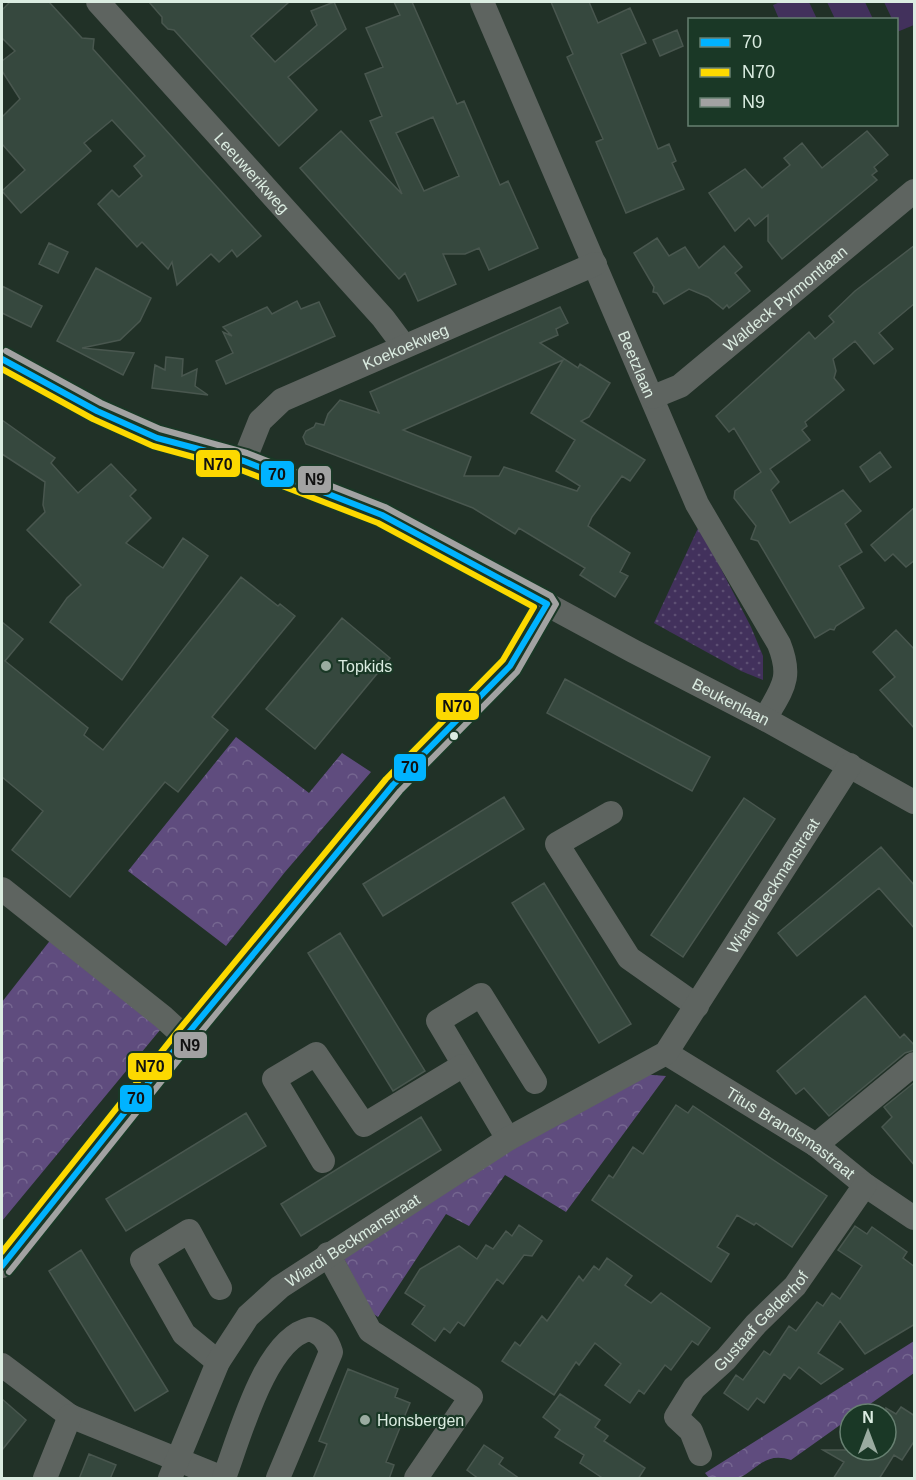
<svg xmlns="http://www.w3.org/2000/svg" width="916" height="1480" viewBox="0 0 916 1480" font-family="Arial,sans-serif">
	<defs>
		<pattern id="grass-dots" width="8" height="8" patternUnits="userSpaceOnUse" patternTransform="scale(1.5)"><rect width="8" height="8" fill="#42315c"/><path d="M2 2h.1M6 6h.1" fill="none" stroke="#5d4f73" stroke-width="1.8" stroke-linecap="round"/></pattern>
		<pattern id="forest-crowns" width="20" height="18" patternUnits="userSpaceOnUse" patternTransform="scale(1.5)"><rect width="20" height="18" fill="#5f4c7e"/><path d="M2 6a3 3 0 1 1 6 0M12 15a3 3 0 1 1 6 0" fill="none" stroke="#756690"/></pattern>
	</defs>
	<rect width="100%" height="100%" fill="#213127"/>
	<path fill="url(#grass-dots)" d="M699,526L751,627L763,656V680L741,671L654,623Z"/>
	<path fill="url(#forest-crowns)" d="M236,737L309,793L342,753L371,772L285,872L226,946L128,871Z
		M52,938L165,1024L2,1221V1002Z
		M640,1074L666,1076L566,1212L505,1175L469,1226L446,1214L378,1317L372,1313L340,1251Z
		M914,1341V1373L856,1414H850V1418L791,1460C765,1451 757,1470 739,1478C732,1480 717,1479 709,1478L705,1473Z"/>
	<path fill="#42315c" d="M780,2H809L817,19H779L773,5Z
		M827,2H865L873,19H835Z
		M884,2H914V25L897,32L896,20L892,19Z"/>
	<path fill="#36483e" stroke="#49574f" stroke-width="1.5" fill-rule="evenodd" d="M10,2H49L82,38L94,39L93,49L261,236L237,257L232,250L219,262L211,254L177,285L172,262L168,269L142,242L137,247L98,204L112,190L119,197L142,176L134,166L145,156L112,120L84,143L91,151L21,213L2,191L25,170L2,144V117L20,99L2,71V61L15,51L2,38V10Z
		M149,2H289L251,36L275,62L317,25L311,11L334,2L346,29L288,77L317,110L279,146L174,30L168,29L162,23V17Z
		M394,2H412L457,104L464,101L500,185L508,181L538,248L489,270L479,248L465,254H443L456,284L418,301L405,273L399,279L300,168L341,131L402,194L370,121L382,116L365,74L383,67L366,28L400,15ZM433,117L459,176L424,191L396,133Z
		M551,2H589L598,23L630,8L646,43L621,54L658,149L669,144L676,161L672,163L684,189L626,213L596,142L603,139L567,57L573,54Z
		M677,30L683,46L660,56L653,40Z
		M867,131L888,155L874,167L877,171L872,175L877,180L782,259L768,241V215L755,226L749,218L735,231L709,193L745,169L762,188L790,165L784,158L802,143L822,168Z
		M657,238L669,256L685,247L699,268L724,246L742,267L735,273L750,291L729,308L727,305L723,309L708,297L689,289L664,304L657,293L653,292L654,287L634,253Z
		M49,243L68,252L58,273L39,264Z
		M915,245V303L879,333L893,349L874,364L855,341L833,359L836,371L834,378L844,390L805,422L807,426L802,430L810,440L770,469L779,482L771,490L790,523L843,490L861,511L845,524L862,552L839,566L864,608L836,626L834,630L830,629L815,638L758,541L751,539L756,526L734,498L735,491L761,472L734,428L729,432L716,416L809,332L815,339L834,322L829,316L855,291Z
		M96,268L151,298L140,321L120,340L82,348L134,353L123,375L57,341Z
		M2,286L42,306L31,327L2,313Z
		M297,301L301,309L319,302L335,336L226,384L216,361L233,353L223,332L232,336L223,327L267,307L272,314Z
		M560,307L568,323L556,329L558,335L540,343L578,368L580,364L610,383L589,417L581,421L645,460L630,481L622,476L592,517L588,526L630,553L620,572L628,576L615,597L580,575L585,568L519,528L515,534L473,508L306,444L303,437L306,431L314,427L316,423L324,425L328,414L340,400L379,413L370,392ZM563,360L531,413L575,440L556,471L580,486L577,491L504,467L499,476H464L471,457L403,430Z
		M166,357L183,359L182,376L197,369L195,386L208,395L152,388L155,365L165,370Z
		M2,420L55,458L51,463L78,493L111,464L136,490L130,496L151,518L126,543L163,568L183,538L208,556L122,680L50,622L67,598L81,585L27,530L45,512L43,505L45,482L2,454Z
		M880,452L891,467L870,482L860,467Z
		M915,507V560L906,567L893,554L885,561L871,545Z
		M241,577L278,606L280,604L295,616L212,717L228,730L178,792L165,782L70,897L12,850L43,811L2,777V622L23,639L5,661L88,728L84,735L103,750Z
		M342,618L390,658L315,749L266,709Z
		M896,630L915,650V729L880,690L895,677L873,652Z
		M565,679L710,757L692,791L547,713Z
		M504,797L524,829L383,916L363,884Z
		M744,798L775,819L683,957L651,935Z
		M881,847L915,886V929L879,888L797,956L778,933Z
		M544,883L631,1024L599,1043L512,903Z
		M340,933L425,1071L393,1091L308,953Z
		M865,996L900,1038L904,1034L915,1046V1050L905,1053L829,1116L804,1088L796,1094L777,1071Z
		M915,1082V1166L882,1127L892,1117L884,1107Z
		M676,1105L688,1113L693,1106L827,1196L792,1247L756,1223L754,1225L737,1215L717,1247L729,1254L711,1282L592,1200L609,1175L613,1178L633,1147L643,1154Z
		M246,1113L266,1146L126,1231L106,1199Z
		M421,1117L441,1150L301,1236L281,1204Z
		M519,1225L542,1241L532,1256L524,1255L503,1284L497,1279L464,1326L458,1322L450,1333L444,1328L435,1341L412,1324L425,1306L405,1293L420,1269L459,1246L477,1259L486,1245L493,1249L506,1231L512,1236Z
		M855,1226L867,1234L872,1227L907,1252L903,1258L915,1267V1324L865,1354L840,1321L818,1353L843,1369L821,1384L799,1367L790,1379L784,1374L764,1403L757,1398L748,1410L724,1393L736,1375L743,1380L764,1351L770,1355L789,1326L796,1331L817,1302L823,1306L832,1293L840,1299L862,1266L838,1250Z
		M81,1250L168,1391L135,1411L49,1271Z
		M607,1258L632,1276L625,1285L651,1303L661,1293L710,1328L698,1345L692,1341L671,1370L665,1365L644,1394L639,1390L630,1403L605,1385L621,1364L595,1343L579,1365L576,1362L554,1395L502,1361L515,1342L520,1346L542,1316L547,1321L579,1276L583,1281L594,1266L599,1270Z
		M348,1369L398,1389L395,1397L410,1403L386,1462L394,1465L389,1479H313L327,1444L319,1441Z
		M560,1394L600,1420L595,1427L608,1436L604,1441L645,1468L638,1479H604L580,1463L584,1455L555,1437L560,1430L543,1417Z
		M2,1399L26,1420L2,1450Z
		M901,1407L915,1416V1440L902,1460L894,1455L879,1479H833L844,1462L823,1450H886V1408L896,1414Z
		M484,1445L503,1458L499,1464L520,1479H479L467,1470Z
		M89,1454L116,1465L110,1479H79Z"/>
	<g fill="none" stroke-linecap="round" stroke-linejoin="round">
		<g stroke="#5e6460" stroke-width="24">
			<path id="s1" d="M98,2L383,318L404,346"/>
			<path id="s2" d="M482,2L697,504L779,644C793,679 782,688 765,719"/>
			<path id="s3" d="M2,359L97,411L157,438L244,461L382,515L633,651L765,719L914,802"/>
			<path id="s4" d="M653,397L680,386L914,191"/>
			<path id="s5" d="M244,461L260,421L282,400L595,264"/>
			<path d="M611,813L557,844L629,958L697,1006"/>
			<path d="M2,889L163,1017L185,1037"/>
			<path id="s6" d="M666,1053L816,1145L865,1185L914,1218"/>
			<path d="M508,1139L438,1021L481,995L535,1082"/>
			<path d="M816,1145L914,1064"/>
			<path d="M323,1161L274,1079L316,1054L364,1125L462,1066"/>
			<path d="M328,1254L370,1331L471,1397L416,1478"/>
			<path d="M2,1266L185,1037L393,785L510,666L547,604"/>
			<path d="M218,1362L184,1334L142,1260L189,1231L220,1288"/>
			<path d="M2,1365L70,1416L223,1478"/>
			<path id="s7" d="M700,1454L691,1431L676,1417L694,1388L726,1359L756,1324L795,1286L865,1185"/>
			<path d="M45,1478L70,1416"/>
			<path id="s8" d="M170,1478L218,1362L248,1316L280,1287L508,1139L666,1053L850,765"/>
			<path d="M224,1478C239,1439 265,1338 310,1329C323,1334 327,1340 331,1352L278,1478"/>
		</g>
		<g stroke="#1a3826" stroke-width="10">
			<path id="bus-1" d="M2,359L97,411L157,438L244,461L382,515L547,604
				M2,1266L185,1037L393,785L510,666L547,604"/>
		</g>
		<g stroke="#1a3826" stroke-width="10">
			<path id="bus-2" d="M2,369L93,419L153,446L241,470L378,523L534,607L503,660L386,779L178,1031L2,1252"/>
		</g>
		<g stroke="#1a3826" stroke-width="10">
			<path id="bus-3" d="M6,351L101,403L160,429L247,453L385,507L551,596L556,604L517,672L400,791L192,1043L9,1272"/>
		</g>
		<use href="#bus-1" stroke="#00b3ff" stroke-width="6"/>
		<use href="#bus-2" stroke="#fcd900" stroke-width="6"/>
		<use href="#bus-3" stroke="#a2a2a2" stroke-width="6"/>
	</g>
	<g fill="#9aaba0" stroke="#1a3826" stroke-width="2">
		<circle cx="326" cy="666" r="6"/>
		<circle cx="365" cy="1420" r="6"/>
	</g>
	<circle fill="#dbece1" stroke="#1a3826" stroke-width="2" cx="454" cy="736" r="5"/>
	<g text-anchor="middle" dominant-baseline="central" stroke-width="4.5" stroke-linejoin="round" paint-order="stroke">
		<g font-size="16" fill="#dbece1" stroke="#1a3826">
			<text stroke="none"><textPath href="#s1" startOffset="230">Leeuwerikweg</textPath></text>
			<text stroke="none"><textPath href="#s4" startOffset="166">Waldeck Pyrmontlaan</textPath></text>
			<text stroke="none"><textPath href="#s5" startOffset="208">Koekoekweg</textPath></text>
			<text stroke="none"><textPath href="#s2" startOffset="394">Beetzlaan</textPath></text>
			<text stroke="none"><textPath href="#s3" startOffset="808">Beukenlaan</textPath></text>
			<text stroke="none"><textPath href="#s8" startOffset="874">Wiardi Beckmanstraat</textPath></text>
			<text stroke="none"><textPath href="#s6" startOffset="148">Titus Brandsmastraat</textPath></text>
			<text stroke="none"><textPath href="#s8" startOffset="310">Wiardi Beckmanstraat</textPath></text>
			<text stroke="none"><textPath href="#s7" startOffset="174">Gustaaf Gelderhof</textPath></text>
		</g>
		<g font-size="16" fill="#dbece1" stroke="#1a3826" text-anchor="start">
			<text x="338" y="666">Topkids</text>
			<text x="377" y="1420">Honsbergen</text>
		</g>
	</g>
	<g stroke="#1a3826" stroke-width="2">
		<rect x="195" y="449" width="46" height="29" rx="6" fill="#fcd900"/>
		<rect x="260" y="460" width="35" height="28" rx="6" fill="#00b3ff"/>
		<rect x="297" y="465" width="35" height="29" rx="6" fill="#a2a2a2"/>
		<rect x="435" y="692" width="45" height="29" rx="6" fill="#fcd900"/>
		<rect x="393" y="753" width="34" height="29" rx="6" fill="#00b3ff"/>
		<rect x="173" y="1031" width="35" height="28" rx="6" fill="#a2a2a2"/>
		<rect x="127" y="1052" width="46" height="29" rx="6" fill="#fcd900"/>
		<rect x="119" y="1084" width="34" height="29" rx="6" fill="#00b3ff"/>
	</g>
	<g font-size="16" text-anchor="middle" font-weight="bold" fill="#111">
		<text x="218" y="470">N70</text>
		<text x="277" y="480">70</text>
		<text x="315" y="485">N9</text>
		<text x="457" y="712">N70</text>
		<text x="410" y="773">70</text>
		<text x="190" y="1051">N9</text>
		<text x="150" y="1072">N70</text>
		<text x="136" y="1104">70</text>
	</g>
	<rect width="916" height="1480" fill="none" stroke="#dbece1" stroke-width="6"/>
	<rect x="688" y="18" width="210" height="108" fill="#1a3826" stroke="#678071" stroke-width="1.5"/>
	<rect x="700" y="38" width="30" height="9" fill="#00b3ff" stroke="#678071" stroke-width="1.5"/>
	<text x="742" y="48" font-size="18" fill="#dbece1">70</text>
	<rect x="700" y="68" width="30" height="9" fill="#fcd900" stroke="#678071" stroke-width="1.5"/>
	<text x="742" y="78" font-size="18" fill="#dbece1">N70</text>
	<rect x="700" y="98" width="30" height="9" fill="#a2a2a2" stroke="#678071" stroke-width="1.5"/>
	<text x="742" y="108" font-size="18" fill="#dbece1">N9</text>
	<g transform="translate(868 1432)"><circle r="28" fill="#1a3826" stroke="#678071" stroke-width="1.5"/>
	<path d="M0-4.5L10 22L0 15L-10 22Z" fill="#9aaba0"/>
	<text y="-9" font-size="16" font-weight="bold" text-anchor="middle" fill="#dbece1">N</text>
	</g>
</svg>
